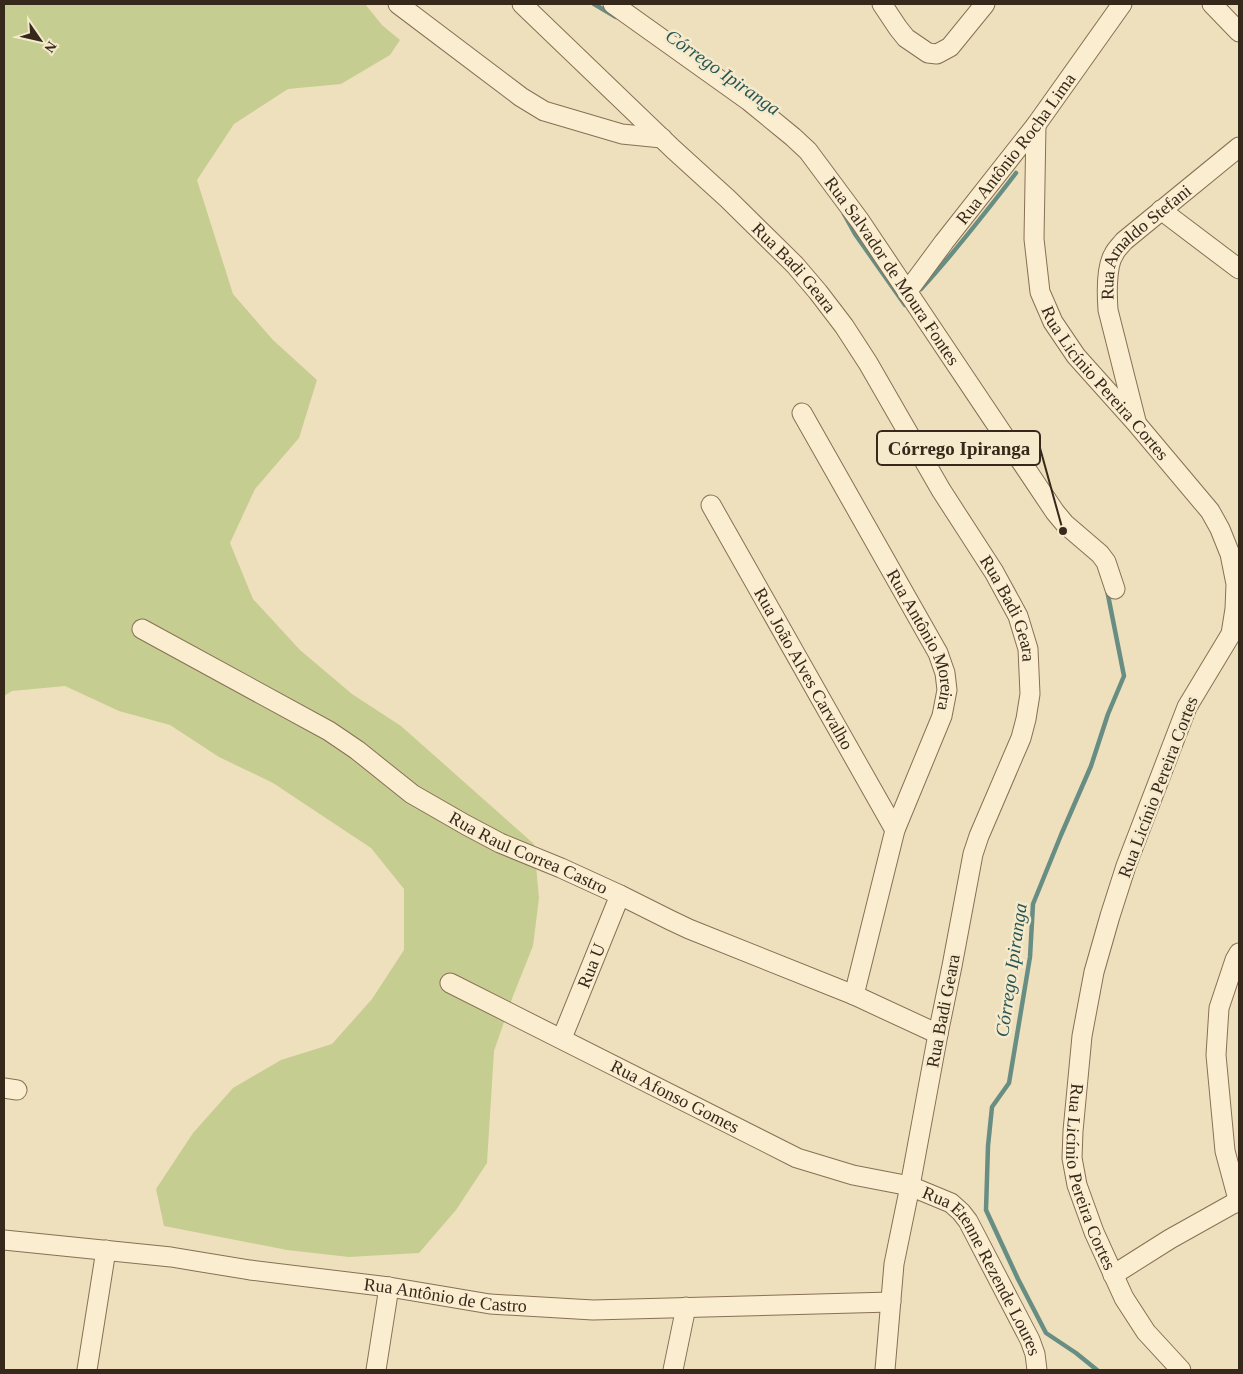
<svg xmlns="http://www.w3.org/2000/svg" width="1243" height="1374" viewBox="0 0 1243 1374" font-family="'Times New Roman',serif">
	<rect width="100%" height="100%" fill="#efe0bd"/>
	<path fill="#c6cd91" d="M4,4H365L382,25L400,40L390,55L341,84L288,89L234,124L197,180L233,294L273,340L317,380L299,438L255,489L230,543L253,599L300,650L352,694L401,726L534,844L539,898L533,946L513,996L494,1051L487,1163L456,1210L419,1253L349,1257L287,1250L164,1226L156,1189L193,1133L233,1088L281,1060L332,1044L372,999L404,950V889L371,848L273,783L219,757L170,725L119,711L65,686L12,691L4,696Z"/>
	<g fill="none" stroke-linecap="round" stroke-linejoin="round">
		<path stroke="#688e84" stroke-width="4.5" d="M594,4L616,17
			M844,214L855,234L905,305
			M921,289C955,252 986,212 1016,173
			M1097,1370L1076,1353L1046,1333L1018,1279L986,1210L988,1146L992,1107L1009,1083L1030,957L1033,904L1061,835L1091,766L1108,714L1124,676L1107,590"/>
		<g stroke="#877055" stroke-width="21">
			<g id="minor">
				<path d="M398,4L521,97L544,111L622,134L662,138"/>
				<path id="s1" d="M522,4L673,149L728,199L795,265L818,292L844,326L868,363L941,490L994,572L1018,616L1028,649L1030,694L1026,719L1021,738L979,836L973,854L952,966L938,1034L910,1186L894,1264L885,1370"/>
				<path id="s2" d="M613,4L749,101L793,137L808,151L860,221L1055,512L1065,524L1100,554L1106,562L1115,589"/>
				<path d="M882,4L898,28L906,38L928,53L937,54L950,47L985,4"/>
				<path d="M1212,4L1239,32"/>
				<path id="s3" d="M1036,125L1034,239L1040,292L1053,322L1076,356L1136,423L1210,511L1220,529L1230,554L1236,584L1235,609L1231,634L1187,707L1126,866L1110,916L1094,972L1082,1036L1073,1131L1072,1158L1077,1185L1094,1232L1124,1298L1146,1332L1181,1370"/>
				<path d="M1161,210L1239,269"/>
				<path id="s4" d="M907,292L944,242L1036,125L1122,4"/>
				<path id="s5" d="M802,413L938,653L945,673L947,690L942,716L895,830L854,995"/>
				<path id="s6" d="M1136,421L1108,310C1107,296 1106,266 1114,254C1116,249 1121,245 1124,241L1239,147"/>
				<path id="s7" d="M711,505L895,830"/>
				<path id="s8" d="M142,629L329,731L357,750L412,794L466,825L500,843L561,868L620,895L670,920L689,929L854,995L938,1034"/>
				<path d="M1239,953L1235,960L1219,1008L1216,1055L1225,1151L1239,1203"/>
				<path id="s9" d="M450,983L797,1158L853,1175L910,1186L951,1203L961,1212L968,1221L1030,1340L1035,1354L1037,1370"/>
				<path id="s10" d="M562,1038L620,895"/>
				<path d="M4,1088L17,1090"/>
				<path id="s11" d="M4,1240L171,1257L250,1270L389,1287L490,1304L593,1310L891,1302"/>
				<path d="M1113,1275L1170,1239L1238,1201"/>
				<path d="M87,1370L106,1250"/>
				<path d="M376,1370L389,1287"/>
				<path d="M673,1370L686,1307"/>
			</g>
		</g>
		<use href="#minor" stroke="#faedd0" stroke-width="19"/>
	</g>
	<g text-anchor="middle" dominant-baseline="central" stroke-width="5" stroke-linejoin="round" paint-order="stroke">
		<g font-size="18" fill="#36281b" stroke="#f6eacc">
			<text stroke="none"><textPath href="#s4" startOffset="180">Rua Antônio Rocha Lima</textPath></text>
			<text stroke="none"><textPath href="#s6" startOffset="198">Rua Arnaldo Stefani</textPath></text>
			<text stroke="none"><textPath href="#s1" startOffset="379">Rua Badi Geara</textPath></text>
			<text stroke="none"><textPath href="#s2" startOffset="391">Rua Salvador de Moura Fontes</textPath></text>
			<text stroke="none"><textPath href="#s3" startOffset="280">Rua Licínio Pereira Cortes</textPath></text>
			<text stroke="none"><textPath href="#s1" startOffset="784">Rua Badi Geara</textPath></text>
			<text stroke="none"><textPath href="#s5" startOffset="258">Rua Antônio Moreira</textPath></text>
			<text stroke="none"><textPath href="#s7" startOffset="188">Rua João Alves Carvalho</textPath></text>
			<text transform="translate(1158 787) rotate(-69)">Rua Licínio Pereira Cortes</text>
			<text stroke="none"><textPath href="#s8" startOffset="448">Rua Raul Correa Castro</textPath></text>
			<text stroke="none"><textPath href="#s10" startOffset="78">Rua U</textPath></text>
			<text transform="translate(943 1011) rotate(-79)">Rua Badi Geara</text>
			<text stroke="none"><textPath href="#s9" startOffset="252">Rua Afonso Gomes</textPath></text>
			<text stroke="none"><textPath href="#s3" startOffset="1150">Rua Licínio Pereira Cortes</textPath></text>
			<text stroke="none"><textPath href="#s9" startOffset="622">Rua Etenne Rezende Loures</textPath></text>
			<text stroke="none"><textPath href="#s11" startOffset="445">Rua Antônio de Castro</textPath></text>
		</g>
		<g font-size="19" font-style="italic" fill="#295654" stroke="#f6eacc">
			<text transform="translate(723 72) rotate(35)">Córrego Ipiranga</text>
			<text transform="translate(1011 970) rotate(-82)">Córrego Ipiranga</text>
		</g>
	</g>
	<path fill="none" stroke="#36281b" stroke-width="2" d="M1063 531L1040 448"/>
	<circle fill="#36281b" stroke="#f6eacc" stroke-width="2" cx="1063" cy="531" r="5"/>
	<rect fill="#f6eacc" stroke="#36281b" stroke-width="2" x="877" y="431" width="163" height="34" rx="5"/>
	<g font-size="19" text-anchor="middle" font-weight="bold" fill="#36281b">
		<text x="959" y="455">Córrego Ipiranga</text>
	</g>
	<rect width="1243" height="1374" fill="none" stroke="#36281b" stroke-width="10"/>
	<g transform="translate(40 40) rotate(124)" stroke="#f6eacc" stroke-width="4" paint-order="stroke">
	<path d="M0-4L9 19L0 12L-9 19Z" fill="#36281b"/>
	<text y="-8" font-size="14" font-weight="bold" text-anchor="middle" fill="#36281b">N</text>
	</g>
</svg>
